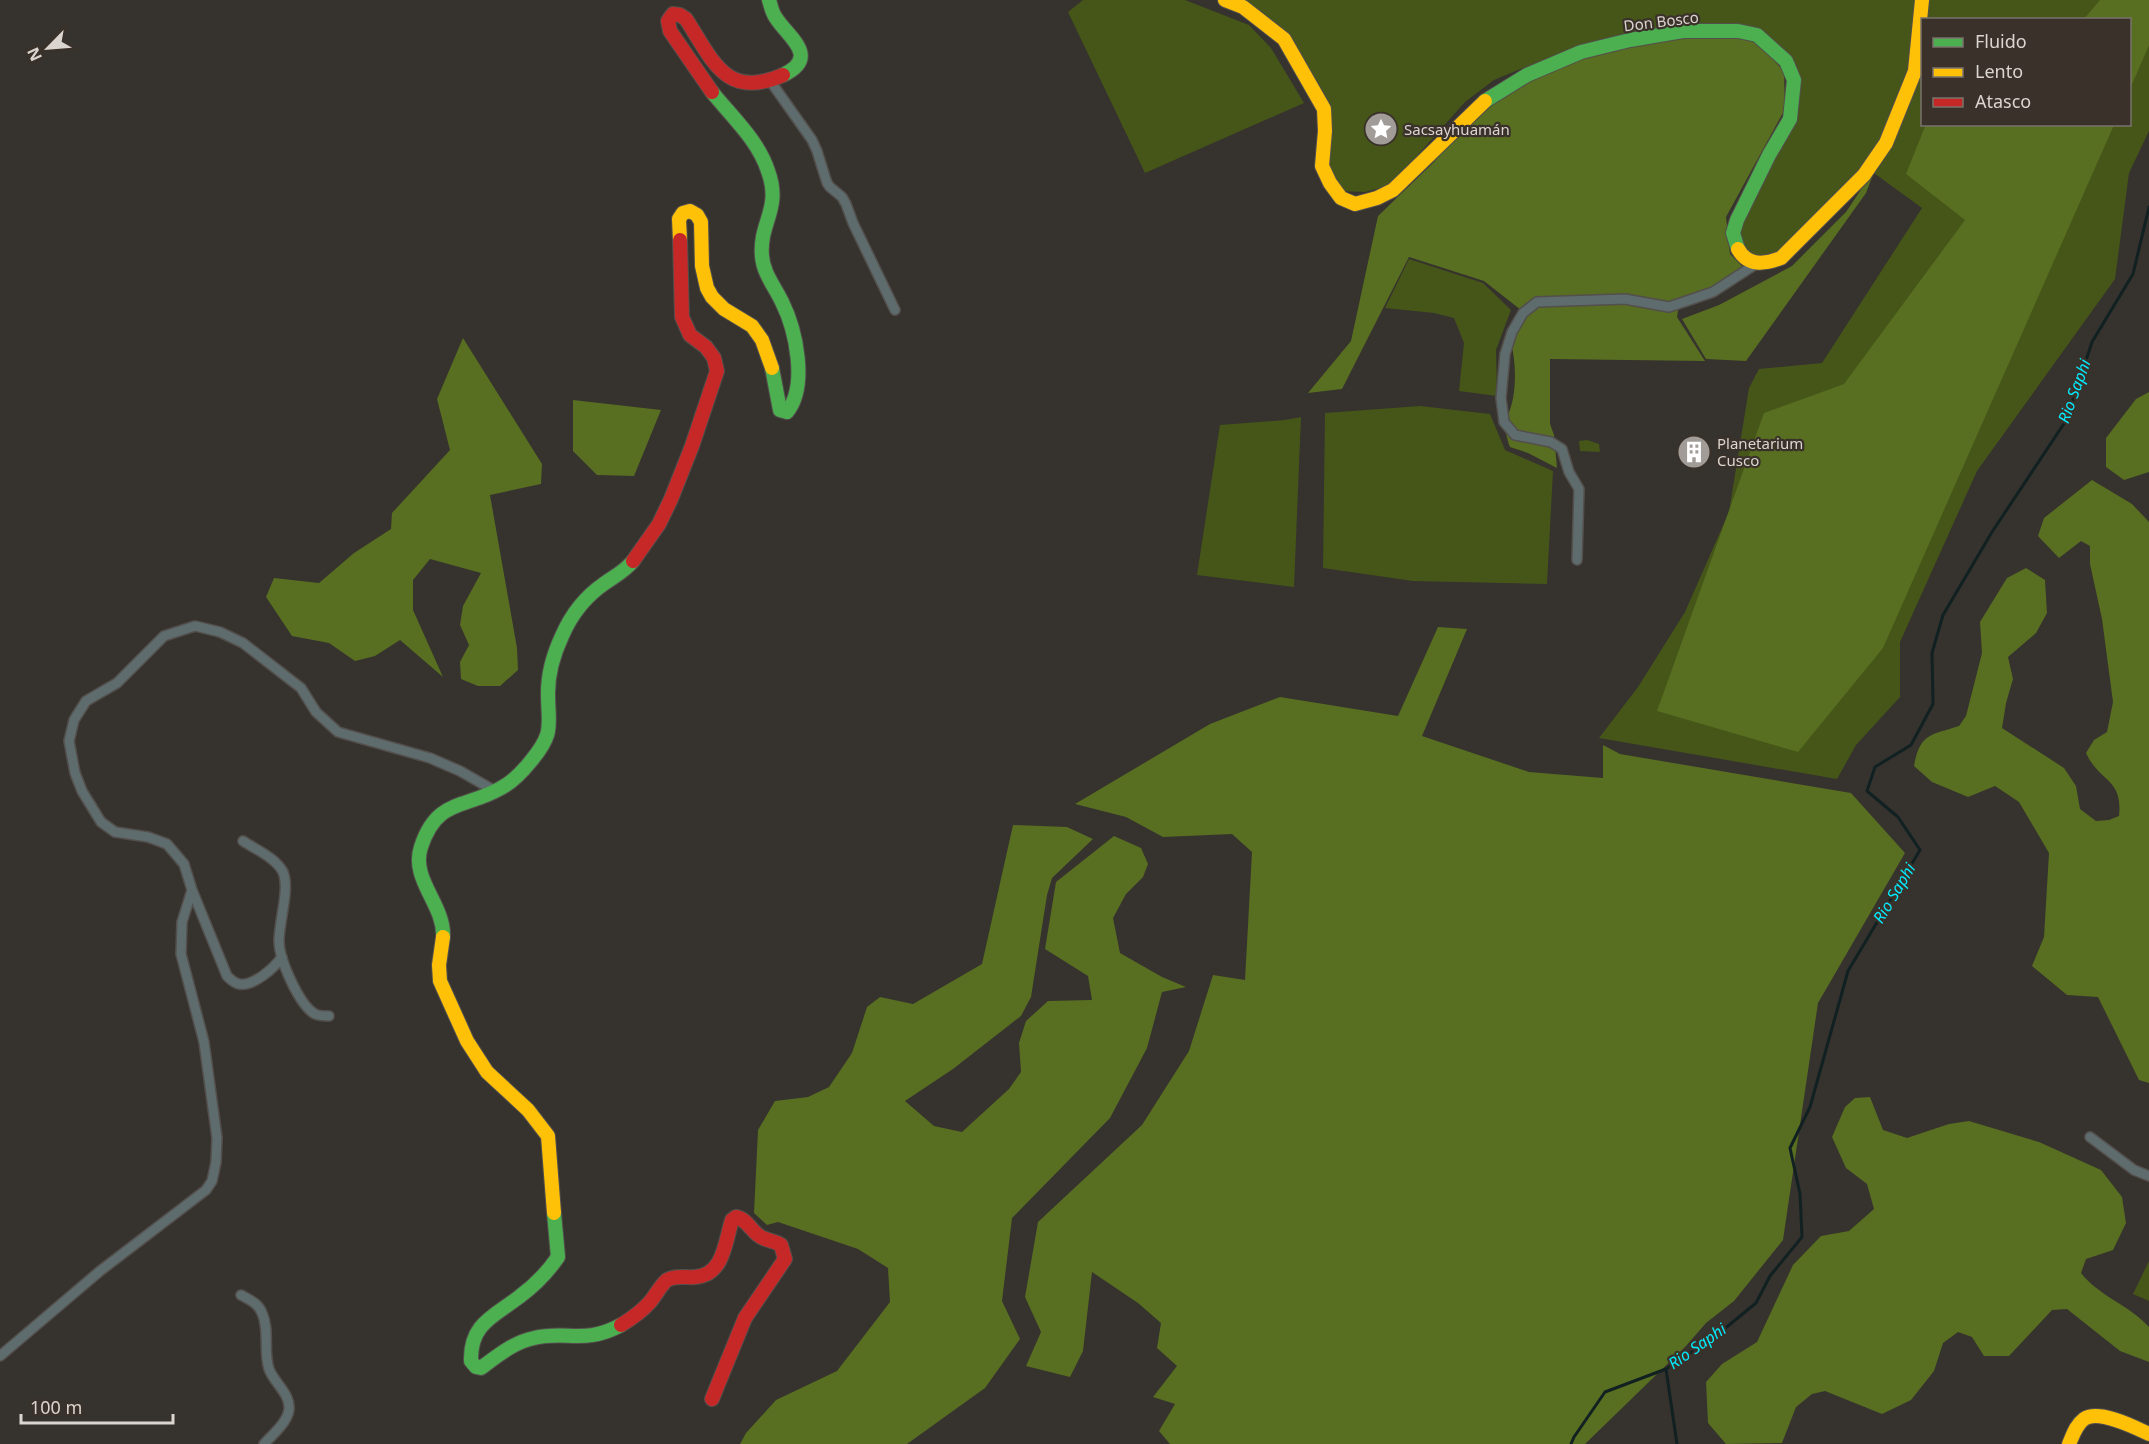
<svg xmlns="http://www.w3.org/2000/svg" width="2149" height="1444" viewBox="0 0 2149 1444" font-family="'Noto Sans',sans-serif">
	<rect width="100%" height="100%" fill="#36322e"/>
	<path fill="#455618" fill-rule="evenodd" d="M1083,0H1185L1249,25L1271,48L1304,103L1145,173L1068,12Z
		M1228,0H2149V131L2129,173L2115,279L1977,471L1900,642V697L1856,745L1837,779L1599,738L1638,687L1685,612L1729,512L1749,388L1759,369L1822,363L1922,208L1867,168L1781,258L1747,261L1736,232L1794,114L1795,68L1763,32L1668,27L1579,45L1494,80L1465,102L1391,185L1365,192L1340,191L1322,144L1317,92L1286,39ZM1922,20H2130V124H1922Z
		M1409,259L1483,283L1511,310L1496,350L1497,396L1459,391L1464,343L1454,318L1434,313L1385,308Z
		M1420,406L1490,414L1505,450L1553,471L1547,584L1413,581L1323,568L1325,413Z
		M1301,417L1294,587L1197,575L1220,425L1285,420Z
		M1587,440L1599,444L1600,452L1580,451L1579,441Z
		M2149,1261V1301L2133,1294Z"/>
	<path fill="#586e21" d="M2100,0H2149V45L2130,89V20L2084,19Z
		M1676,35L1755,37L1784,72L1785,109L1726,217L1730,254L1748,272L1679,306L1677,317L1705,361L1550,359V424L1554,435L1557,468L1528,453L1510,447C1500,420 1511,417 1514,392C1516,374 1515,354 1509,336L1521,310L1484,281L1409,257L1342,389L1308,393L1351,341L1378,216L1433,163L1467,124L1511,87L1568,60Z
		M1926,124L2114,125L1883,648L1798,752L1657,711L1764,413L1844,384L1965,220L1906,174Z
		M1876,167L1866,193L1746,361L1706,359L1682,319L1719,305L1792,266L1846,212Z
		M463,338L542,464L541,484L490,495L517,648L518,670L500,686H478L461,679L460,662L469,645L460,625L463,606L481,573L430,559L413,580V610L443,677L400,640L375,656L355,661L329,643L292,636L266,597L274,578L319,583L354,553L391,529L392,513L450,450L437,399Z
		M2149,392V472L2124,480L2106,467V438L2136,399Z
		M573,400L661,410L634,476L597,475L573,451Z
		M2092,480L2132,504L2149,522V1083L2139,1080L2098,997L2067,995L2032,966L2044,937L2049,853L2019,802L1995,786L1968,797L1932,782L1914,766C1920,733 1931,735 1959,726L1966,716L1982,653L1980,622L2007,578L2026,568L2045,580L2047,613L2036,633L2008,657L2013,679L2006,703L2002,728L2064,768L2076,786L2080,809L2096,821L2109,820L2119,816C2123,778 2100,783 2086,753L2094,740L2107,732L2113,702L2102,619L2090,564V546L2081,541L2059,558L2038,536L2044,518Z
		M1438,627L1467,629L1422,736L1529,772L1603,778V745L1620,754L1851,793L1905,853L1818,1003L1783,1240L1734,1301L1706,1323L1686,1346L1585,1444H1170L1159,1431L1175,1404L1153,1397L1177,1366L1157,1348L1161,1323L1138,1303L1092,1272L1083,1351L1070,1377L1026,1366L1041,1332L1025,1297L1038,1222L1142,1125L1189,1051L1213,975L1245,980L1252,852L1232,834L1163,837L1126,817L1075,804L1210,724L1280,697L1398,716Z
		M1013,825L1067,827L1093,839L1052,878L1047,895L1031,997L1021,1016L953,1069L905,1101L934,1126L962,1132L1009,1089L1021,1072L1019,1043L1026,1021L1048,1001L1092,1000L1088,976L1045,949L1056,882L1114,836L1141,848L1148,864L1143,877L1126,894L1113,918L1120,953L1162,977L1186,987L1162,992L1147,1048L1110,1118L1012,1218L1002,1301L1020,1339L985,1388L907,1444H740L746,1433L776,1400L837,1371L890,1302L888,1268L858,1249L778,1222L767,1225L754,1213L758,1130L775,1101L808,1097L829,1087L852,1053L867,1007L880,997L913,1004L982,964Z
		M1870,1097L1883,1130L1907,1138L1949,1124L1969,1121L2039,1142L2101,1170L2122,1197L2126,1223L2113,1250L2086,1259L2081,1273C2099,1296 2129,1305 2149,1327V1362L2120,1351L2067,1309L2052,1310L2009,1356H1984L1972,1337L1958,1332L1943,1343L1934,1371L1911,1400L1882,1414L1825,1391L1812,1394L1796,1407L1782,1443L1726,1444L1708,1423L1706,1382L1722,1364L1757,1342L1793,1265L1821,1236L1849,1231L1874,1209L1867,1184L1846,1168L1832,1137L1845,1107L1855,1098Z"/>
	<g fill="none" stroke-linecap="round" stroke-linejoin="round">
		<path stroke="#112122" stroke-width="3" d="M1666,1369L1677,1444
			M1571,1444L1574,1437L1605,1392L1666,1369L1712,1339L1756,1303L1770,1276L1802,1237L1800,1194L1790,1148L1810,1107L1848,971L1920,850L1898,817L1867,791L1875,767L1911,745L1933,704L1932,653L1943,615L1992,532L2067,419L2092,342L2133,274L2149,207"/>
		<g stroke="#534f4c" stroke-width="12">
			<path id="street" d="M771,82L812,140L817,151L827,183L830,187L842,197L846,204L853,223L895,310
				M1577,560L1579,489L1569,472L1562,449L1551,442L1515,435L1504,422L1501,398L1505,354L1512,332L1523,313L1537,302L1625,299L1669,307L1713,292L1756,264
				M243,841C255,849 276,858 283,872C290,889 279,921 279,941C279,959 299,1005 315,1014C319,1016 325,1016 329,1016
				M192,890L227,976C230,979 234,983 239,984C253,987 274,968 282,957
				M2090,1137L2134,1170L2149,1176
				M241,1295C250,1300 258,1303 262,1313C270,1330 263,1351 269,1369C274,1383 291,1394 289,1410C287,1423 272,1435 264,1444
				M0,1356L100,1271L206,1190L212,1181L216,1162L217,1138L204,1042L181,954L182,922L192,890L184,864L167,844L148,837L115,832L101,822L82,791L75,773L69,741L74,720L86,701L117,683L164,636L195,626L220,632L243,643L301,688L316,712L338,732L430,758L460,771L495,791"/>
		</g>
		<g stroke="#534f4c" stroke-width="16">
			<path id="fast" d="M769,0C771,6 772,13 776,18C788,37 821,57 783,75
				M712,92C732,117 758,140 768,171C782,209 759,222 762,256C763,273 775,287 782,302C796,330 808,386 787,412L780,410L772,368
				M1485,101L1527,75L1581,52L1630,40L1683,31H1738L1757,35L1786,61L1794,80L1790,119L1769,155L1737,220L1733,233L1738,249
				M443,937C445,905 410,879 421,847C437,798 465,809 501,788C513,782 523,771 531,761C555,732 548,726 548,693C548,674 554,653 562,636C571,615 586,596 605,583C615,576 625,571 633,561
				M554,1213L558,1257C547,1273 534,1286 519,1297C493,1317 470,1324 471,1361L476,1367L481,1368C497,1356 514,1342 534,1338C567,1330 584,1345 621,1325"/>
		</g>
		<g stroke="#534f4c" stroke-width="16">
			<path id="slow" d="M1225,0L1243,7L1284,39L1324,109L1325,131L1322,166L1330,183L1341,198L1355,204L1377,198L1393,190L1485,101
				M680,240L679,219L683,213L690,211L697,215L701,222L702,266L707,288L712,297L724,309L752,326L762,340L772,368
				M1738,249C1748,267 1765,264 1781,258L1864,175L1886,143L1915,71L1922,0
				M443,937L439,965L440,981L467,1041L487,1072L528,1110L548,1136L554,1213
				M2069,1444C2073,1435 2076,1425 2084,1419C2099,1409 2134,1427 2149,1434"/>
		</g>
		<g stroke="#534f4c" stroke-width="16">
			<path id="jam" d="M712,92L670,31L668,21L673,14L680,15L686,19C713,61 726,100 783,75
				M633,561L659,524L671,499L692,446L717,371L714,358L706,347L690,335L682,317L680,240
				M621,1325C631,1319 642,1311 650,1302C656,1295 660,1286 667,1280C676,1275 685,1278 695,1277C724,1275 725,1242 732,1220L736,1217C748,1219 752,1234 763,1238C769,1241 775,1241 781,1245L785,1259L745,1318L712,1399"/>
		</g>
		<use href="#street" stroke="#5e6c6d" stroke-width="9"/>
		<use href="#fast" stroke="#4caf50" stroke-width="14"/>
		<use href="#slow" stroke="#ffc107" stroke-width="14"/>
		<use href="#jam" stroke="#c62828" stroke-width="14"/>
	</g>
	<defs>
		<g id="sight-disc" transform="scale(1.725)"><circle r="9.5" fill="#a19c97" stroke="#3a312a"/><path d="M0-6L1.8-2.2L6-1.7L2.9 1.2L3.7 5.4L0 3.3L-3.7 5.4L-2.9 1.2L-6-1.7L-1.8-2.2Z" fill="#fff"/></g>
		<g id="building-disc" transform="scale(1.725)"><circle r="9.5" fill="#a19c97" stroke="#3a312a"/><path d="M-4-6H4V6H1V3H-1V6H-4ZM-2.5-4.3h1.7v1.8h-1.7ZM.8-4.3h1.7v1.8H.8ZM-2.5-1h1.7V.8h-1.7ZM.8-1h1.7V.8H.8Z" fill="#fff"/></g>
	</defs>
	<g fill-rule="evenodd">
		<use href="#sight-disc" x="1381" y="129"/>
		<use href="#building-disc" x="1694" y="452"/>
	</g>
	<g text-anchor="middle" dominant-baseline="central" stroke-width="4.5" stroke-linejoin="round" paint-order="stroke">
		<g font-size="15" fill="#dbd5d0" stroke="#3a312a">
			<text transform="translate(1661 21) rotate(-7)">Don Bosco</text>
		</g>
		<g font-size="15" fill="#dbd5d0" stroke="#3a312a" text-anchor="start">
			<text x="1404" y="129">Sacsayhuamán</text>
			<text x="1717" y="443">Planetarium<tspan x="1717" dy="17">Cusco</tspan></text>
		</g>
		<g font-size="16" font-style="italic" fill="#03ebfe" stroke="#3a312a">
			<text transform="translate(2074 391) rotate(-70)">Rio Saphi</text>
			<text transform="translate(1894 893) rotate(-59)">Rio Saphi</text>
			<text transform="translate(1697 1346) rotate(-35)">Rio Saphi</text>
		</g>
	</g>
	<rect x="1921" y="18" width="210" height="108" fill="#3a312a" stroke="#7a736c" stroke-width="1.5"/>
	<rect x="1933" y="38" width="30" height="9" fill="#4caf50" stroke="#7a736c" stroke-width="1.5"/>
	<text x="1975" y="48" font-size="18" fill="#dbd5d0">Fluido</text>
	<rect x="1933" y="68" width="30" height="9" fill="#ffc107" stroke="#7a736c" stroke-width="1.5"/>
	<text x="1975" y="78" font-size="18" fill="#dbd5d0">Lento</text>
	<rect x="1933" y="98" width="30" height="9" fill="#c62828" stroke="#7a736c" stroke-width="1.5"/>
	<text x="1975" y="108" font-size="18" fill="#dbd5d0">Atasco</text>
	<g transform="translate(48 48) rotate(245)" stroke="#3a312a" stroke-width="4.5" paint-order="stroke">
	<path d="M0-4.5L10 22L0 15L-10 22Z" fill="#dbd5d0"/>
	<text y="-9" font-size="16" font-weight="bold" text-anchor="middle" fill="#dbd5d0">N</text>
	</g>
	<path d="M21 1414v9h152v-9" fill="none" stroke="#dbd5d0" stroke-width="3"/>
	<text x="30" y="1414" font-size="18" fill="#dbd5d0" stroke="#3a312a" stroke-width="4.5" paint-order="stroke">100 m</text>
</svg>
